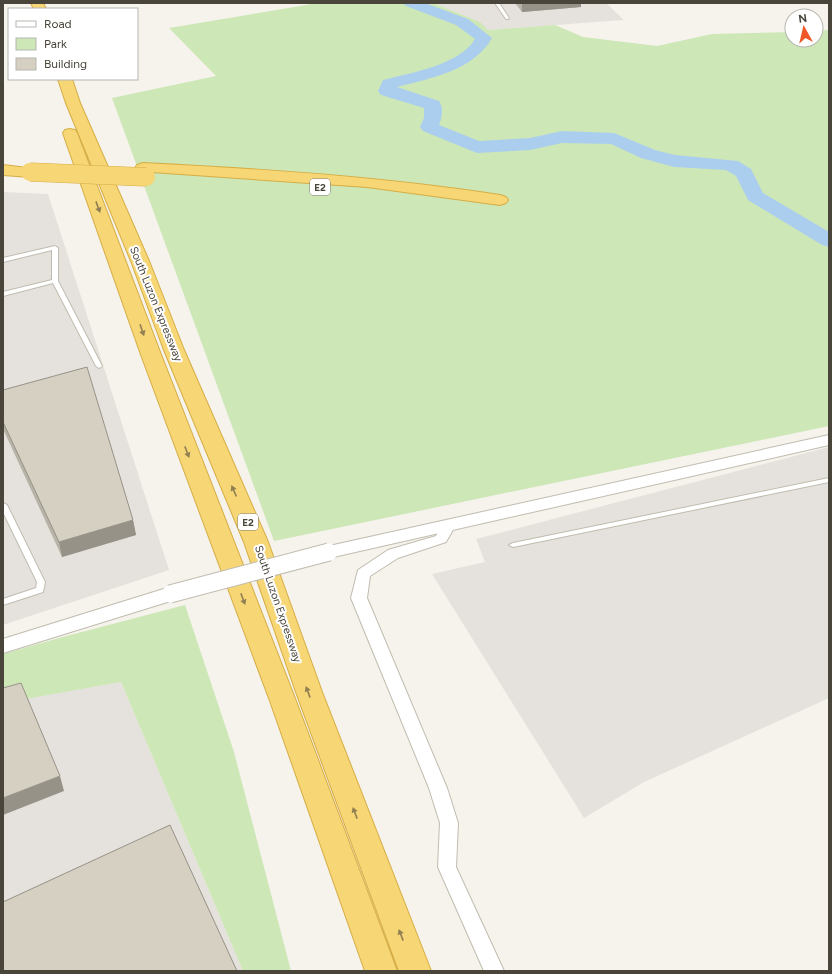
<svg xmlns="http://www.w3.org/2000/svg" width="832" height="974" viewBox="0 0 832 974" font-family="Figtree,sans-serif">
	<rect width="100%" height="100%" fill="#f5f3ec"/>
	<path fill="#e5e2dd" d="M433,3H606L624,20L488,30L479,22Z
		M3,192L48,194L169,570L3,625Z
		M829,447V698L644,782L584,818L432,574L485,562L476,539Z
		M121,682L243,971H3V702Z"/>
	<path fill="#cde7b7" d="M311,3H433L480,22L488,30L555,25L583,37L657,46L712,34L792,32V40H816V31L829,30V426L274,541L112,98L216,76L169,28L312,4Z
		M185,605L234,752L291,971H243L121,682L3,703V654L59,638Z"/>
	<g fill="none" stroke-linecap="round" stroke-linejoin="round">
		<path fill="#acceee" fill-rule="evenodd" d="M403,3H425L468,19L492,38C473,71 431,78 397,87L439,101C444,108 442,117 439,125L479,141L530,138L562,131L614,133L655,150L675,155L738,161L751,169L763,193L829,232V247L822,245L748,200L736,176L726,170L674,167L641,158L611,144L562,143L530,150L477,153L423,131L420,127L424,118V108L381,95L378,91L383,80C410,73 460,65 475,39L456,25L406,6Z"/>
		<g stroke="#c0bcaf" stroke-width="2">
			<path id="service" d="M495,3H499L509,18L508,19H506Z
				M55,246L58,248V281L102,366L101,367L99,368L96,366L53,283L3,296V292L52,280V250L3,262V258Z
				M829,478V482L513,547L509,545L513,543Z
				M3,503L7,505L45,582L43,592L3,605V599L36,588L37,582L3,512Z"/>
		</g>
		<g stroke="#c0bcaf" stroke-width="2">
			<path id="minor" d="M447,523L452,525L454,528L446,542L398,558L370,576L367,598L447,788L458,823L456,867L504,971H484L438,867L440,823L429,788L351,598L358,570L388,550L436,536L442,525Z"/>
		</g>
		<g stroke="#c0bcaf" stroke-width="2">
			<path id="tertiary" d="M829,435V445L329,558L323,556L320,552L323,548L329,546Z
				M170,587L177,589L179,594L177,599L3,653V639Z"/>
		</g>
		<g stroke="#d6ad45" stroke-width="2">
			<path id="motorway" d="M31,3H43L46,9H34Z
				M58,79H72L80,103L149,261L184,350L268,542L322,692L431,971H399L296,692L244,542L164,350L131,261L66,103Z
				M70,129L75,130L77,133L160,352L296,701L397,971H365L270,701L140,352L63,133L65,130Z
				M143,163C263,169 382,177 500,195L506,197L508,200L506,203L500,205L367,187L137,171L135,168L137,165Z
				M3,165L36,169L38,172L36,175L30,177L3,175Z"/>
		</g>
		<use href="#service" fill="#fff" fill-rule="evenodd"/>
		<use href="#minor" fill="#fff" fill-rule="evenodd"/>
		<use href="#tertiary" fill="#fff" fill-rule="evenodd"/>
		<use href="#motorway" fill="#f7d675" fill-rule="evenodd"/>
		<g stroke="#c0bcaf" stroke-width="19" stroke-linecap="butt">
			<path id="tertiary-bridge" d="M170,594L329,552"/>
		</g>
		<g stroke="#d6ad45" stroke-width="19" stroke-linecap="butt">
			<path id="motorway-bridge" d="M30,172L146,177"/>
		</g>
		<use href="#tertiary-bridge" stroke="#fff" stroke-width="17"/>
		<use href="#motorway-bridge" stroke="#f7d675" stroke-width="18"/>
	</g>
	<path fill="#b8b3a7" d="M515,3H581V7L522,12Z
		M3,390L133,520L136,535L62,557L3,429Z"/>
	<path fill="#969288" d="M522,3H581V7L522,12Z
		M133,520L136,535L62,557L59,542Z
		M60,776L64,791L3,815V798Z"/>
	<path fill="#d6d0c2" stroke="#969288" d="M87,367L133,520L59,542L3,422V390Z
		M21,683L60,776L3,798V688Z
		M170,825L237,971H3V902Z"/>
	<defs><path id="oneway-solid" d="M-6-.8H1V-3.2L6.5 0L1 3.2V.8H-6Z"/></defs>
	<g fill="#8f7f52">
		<use href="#oneway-solid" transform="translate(98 207) rotate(70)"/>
		<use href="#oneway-solid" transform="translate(142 330) rotate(71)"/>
		<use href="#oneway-solid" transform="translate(187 452) rotate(69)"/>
		<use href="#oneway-solid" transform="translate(234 491) rotate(-114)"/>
		<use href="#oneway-solid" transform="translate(243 599) rotate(69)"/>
		<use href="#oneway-solid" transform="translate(308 692) rotate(-110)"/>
		<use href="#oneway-solid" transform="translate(355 813) rotate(-111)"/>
		<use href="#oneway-solid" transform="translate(401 935) rotate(-111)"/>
	</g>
	<g text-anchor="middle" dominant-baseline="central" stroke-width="4" stroke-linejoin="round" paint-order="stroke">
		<g fill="#fff" stroke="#807d75" stroke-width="1">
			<rect x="310" y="179" width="20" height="16" rx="3"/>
			<rect x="238" y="514" width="20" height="16" rx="3"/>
		</g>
		<g font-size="10" font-weight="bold" fill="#49453a">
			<text x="320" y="187">E2</text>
			<text x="248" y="522">E2</text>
		</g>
		<g font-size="11" fill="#49453a" stroke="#fff">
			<text transform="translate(156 304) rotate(68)">South Luzon Expressway</text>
			<text transform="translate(278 604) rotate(71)">South Luzon Expressway</text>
		</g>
	</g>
	<rect width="832" height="974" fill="none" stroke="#49453a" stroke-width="8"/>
	<rect x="8" y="8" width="130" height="72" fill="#ffffff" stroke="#b6b5b0"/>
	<rect x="16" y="21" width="20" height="6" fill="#ffffff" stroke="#b6b5b0"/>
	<text x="44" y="28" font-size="12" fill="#49453a">Road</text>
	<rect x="16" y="38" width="20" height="12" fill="#cde7b7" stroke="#b6b5b0"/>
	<text x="44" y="48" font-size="12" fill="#49453a">Park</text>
	<rect x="16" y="58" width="20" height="12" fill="#d6d0c2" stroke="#b6b5b0"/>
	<text x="44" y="68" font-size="12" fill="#49453a">Building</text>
	<g transform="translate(804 28) rotate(352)"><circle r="19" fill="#ffffff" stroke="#b6b5b0"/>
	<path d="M0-3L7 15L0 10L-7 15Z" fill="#ef5729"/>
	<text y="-6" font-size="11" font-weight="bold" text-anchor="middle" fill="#49453a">N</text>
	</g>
</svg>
